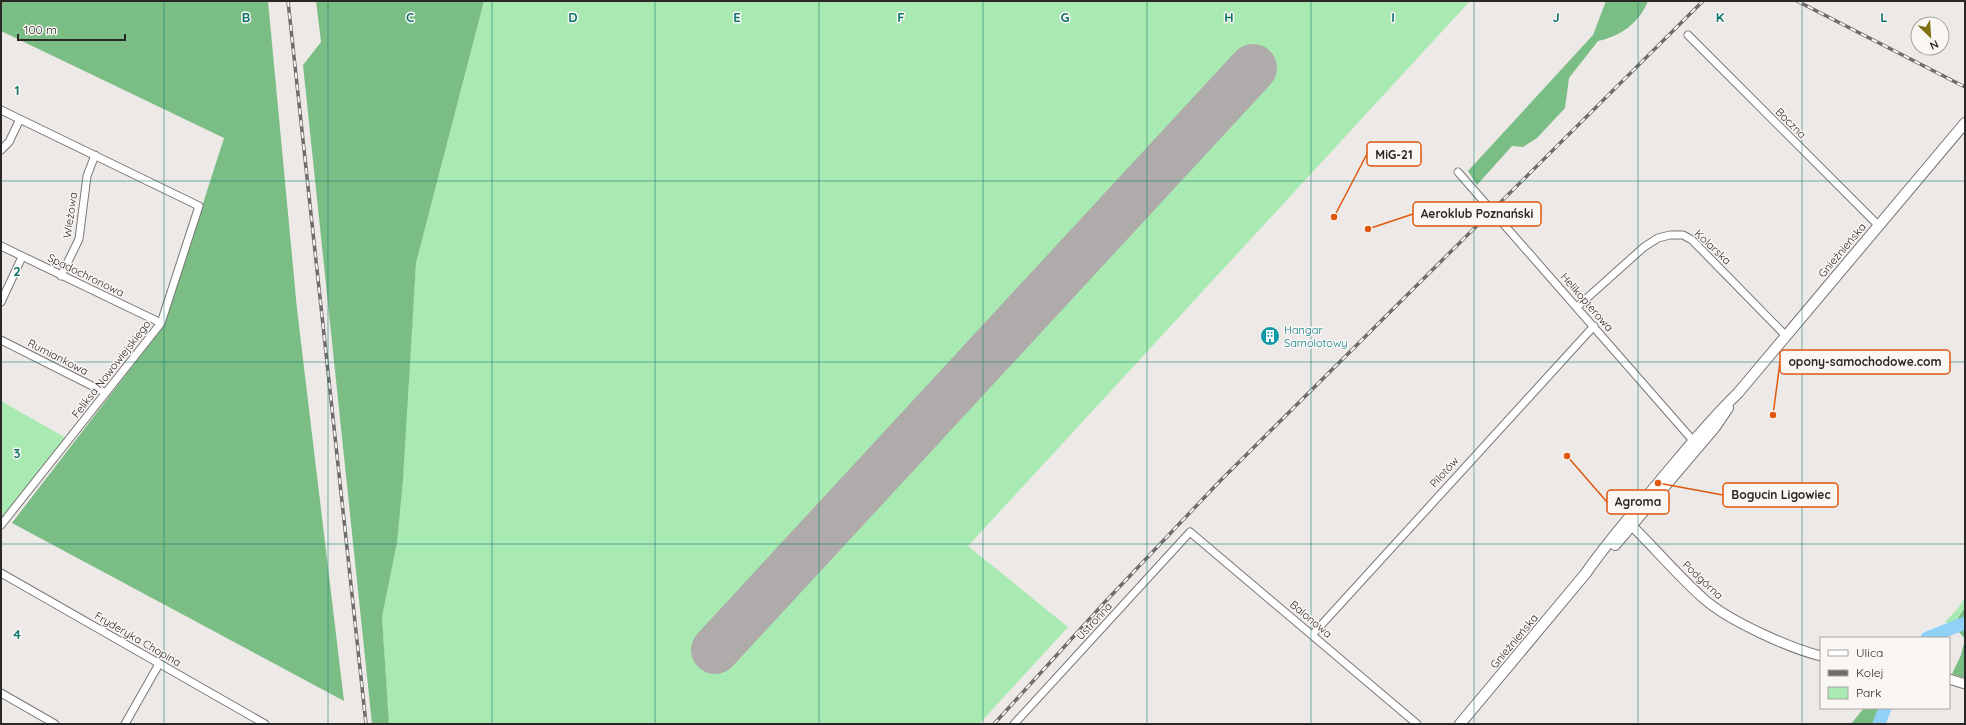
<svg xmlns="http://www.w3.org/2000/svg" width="1966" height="725" viewBox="0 0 1966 725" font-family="Quicksand,sans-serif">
	<rect width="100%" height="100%" fill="#ede9e7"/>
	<path fill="#a9e9b2" d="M484,1H1470L968,546L1068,627L979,724H389L382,617L397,543L416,263Z
		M1,401L66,438L1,518Z
		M1965,597V608L1953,625L1945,622L1959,607Z"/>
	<path fill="#7bbe85" d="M1,1H268L297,309L344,701L12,523L164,325L224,138L1,31Z
		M316,1H484L416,263L403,479L397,543L382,617L389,724H372L303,65L321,42Z
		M1606,1H1648C1639,23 1621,36 1598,41L1569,78L1565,108L1537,138L1523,147L1512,146L1477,185L1468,171L1593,35Z
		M1965,608V678L1952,674L1961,655L1965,639L1953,625Z
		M1864,708H1891L1880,724H1851Z"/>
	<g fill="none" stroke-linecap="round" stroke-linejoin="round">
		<path stroke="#8fd1f7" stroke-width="13" d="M1927,638L1965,623
			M1879,724L1885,708"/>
		<path stroke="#aeabaa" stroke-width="48" d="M715,650L1253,68"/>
		<g stroke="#7a7675" stroke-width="9">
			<path id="minor" d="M1688,35L1879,226
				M1,110L199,206L161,323L1,525
				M1,150L9,142L20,119
				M1458,172L1696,444
				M1,246L161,323
				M61,276L79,239L87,176L95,155
				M1,302L22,257
				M1577,307L1644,247L1658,238L1670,235H1683L1692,240L1786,336
				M1,340L106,393
				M1,573L265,724
				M1313,634L1594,326
				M1,693L55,724
				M125,724L159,664
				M1014,724L1190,532L1417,724"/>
		</g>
		<g stroke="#7a7675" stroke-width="11">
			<path id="tertiary" d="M1627,521C1653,546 1677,575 1704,599C1729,621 1789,648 1821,656
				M1949,679L1965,684"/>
		</g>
		<g stroke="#7a7675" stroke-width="12">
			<path id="secondary" d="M1615,545L1715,427L1728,408
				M1460,724L1586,573C1608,541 1634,512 1659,482C1684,452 1709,421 1738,393L1965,123"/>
		</g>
		<use href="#minor" stroke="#fff" stroke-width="7"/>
		<use href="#tertiary" stroke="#fff" stroke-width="9"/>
		<use href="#secondary" stroke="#fff" stroke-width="10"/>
		<g stroke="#6f6d6c" stroke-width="3.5">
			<path id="rail" d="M288,1L366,724
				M1797,1L1965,87
				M994,724L1105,602L1220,481L1703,1"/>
		</g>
		<use href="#rail" stroke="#faf6f4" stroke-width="2" stroke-dasharray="6" stroke-linecap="butt"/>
	</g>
	<path fill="none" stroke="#0f766e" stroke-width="1" stroke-opacity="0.55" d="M164,1V724M328,1V724M492,1V724M655,1V724M819,1V724M983,1V724M1147,1V724M1311,1V724M1474,1V724M1638,1V724M1802,1V724M1,181H1965M1,362H1965M1,544H1965"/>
	<defs>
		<g id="building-disc" transform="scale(1)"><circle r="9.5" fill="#0f9aa8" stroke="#faf6f4"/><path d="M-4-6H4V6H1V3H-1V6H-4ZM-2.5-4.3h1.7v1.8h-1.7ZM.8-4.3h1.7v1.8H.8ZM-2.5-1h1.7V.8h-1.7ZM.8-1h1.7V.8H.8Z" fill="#fff"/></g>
	</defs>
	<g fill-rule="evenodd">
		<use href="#building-disc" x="1270" y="336"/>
	</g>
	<g text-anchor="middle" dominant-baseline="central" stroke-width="3" stroke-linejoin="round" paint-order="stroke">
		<g font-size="11" fill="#292827" stroke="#faf6f4">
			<text transform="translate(1791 123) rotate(45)">Boczna</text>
			<text transform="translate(70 215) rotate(-82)">Wieżowa</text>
			<text transform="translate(1713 247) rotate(43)">Kolarska</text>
			<text transform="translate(1842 250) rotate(-50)">Gnieźnieńska</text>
			<text transform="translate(86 275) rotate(26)">Spadochronowa</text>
			<text transform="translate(1587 302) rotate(49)">Helikopterowa</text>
			<text transform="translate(58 357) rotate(27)">Rumiankowa</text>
			<text transform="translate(111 369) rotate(-52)">Feliksa Nowowiejskiego</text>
			<text transform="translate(1444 472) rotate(-48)">Pilotów</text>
			<text transform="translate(1703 580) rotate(43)">Podgórna</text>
			<text transform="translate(1311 619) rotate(40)">Balonowa</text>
			<text transform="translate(1094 621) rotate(-47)">Ustronna</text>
			<text transform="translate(138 639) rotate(30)">Fryderyka Chopina</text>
			<text transform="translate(1514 641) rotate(-50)">Gnieźnieńska</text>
		</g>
		<g font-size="11" fill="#0d838f" stroke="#faf6f4" text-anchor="start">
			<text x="1284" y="330">Hangar<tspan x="1284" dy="13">Samolotowy</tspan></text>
		</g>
	</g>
	<g font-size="13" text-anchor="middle" font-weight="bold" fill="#0f766e" stroke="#faf6f4" stroke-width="3" stroke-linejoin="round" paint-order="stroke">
		<text x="246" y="22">B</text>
		<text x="410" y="22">C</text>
		<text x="573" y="22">D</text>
		<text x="737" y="22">E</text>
		<text x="901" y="22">F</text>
		<text x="1065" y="22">G</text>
		<text x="1229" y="22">H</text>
		<text x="1393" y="22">I</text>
		<text x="1556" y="22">J</text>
		<text x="1720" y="22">K</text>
		<text x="1884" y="22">L</text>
		<text x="17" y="95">1</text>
		<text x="17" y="276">2</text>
		<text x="17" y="458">3</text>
		<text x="17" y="639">4</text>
	</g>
	<path fill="none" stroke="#de570d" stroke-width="1.5" d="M1334 217L1367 154M1368 229L1413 214M1773 415L1780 362M1658 483L1723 495M1567 456L1607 502"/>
	<g fill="#de570d" stroke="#faf6f4" stroke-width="1.5">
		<circle cx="1334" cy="217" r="4"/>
		<circle cx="1368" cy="229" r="4"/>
		<circle cx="1773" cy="415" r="4"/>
		<circle cx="1658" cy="483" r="4"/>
		<circle cx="1567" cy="456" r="4"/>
	</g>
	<g fill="#faf6f4" stroke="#de570d" stroke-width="1.5">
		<rect x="1367" y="142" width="54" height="24" rx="4"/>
		<rect x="1413" y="202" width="128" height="24" rx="4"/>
		<rect x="1780" y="350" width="170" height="24" rx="4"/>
		<rect x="1723" y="483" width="115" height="24" rx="4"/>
		<rect x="1607" y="490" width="62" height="24" rx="4"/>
	</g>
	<g font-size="12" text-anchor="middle" font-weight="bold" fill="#292827">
		<text x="1394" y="159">MiG-21</text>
		<text x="1477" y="218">Aeroklub Poznański</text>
		<text x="1865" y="366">opony-samochodowe.com</text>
		<text x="1781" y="499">Bogucin Ligowiec</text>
		<text x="1638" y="506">Agroma</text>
	</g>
	<rect width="1966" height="725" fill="none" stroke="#292827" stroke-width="4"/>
	<rect x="1820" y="637" width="130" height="72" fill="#faf6f4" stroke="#a6a4a2"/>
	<rect x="1828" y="650" width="20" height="6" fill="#ffffff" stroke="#a6a4a2"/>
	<text x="1856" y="657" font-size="12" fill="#292827">Ulica</text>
	<rect x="1828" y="670" width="20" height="6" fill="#6f6d6c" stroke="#a6a4a2"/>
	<text x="1856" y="677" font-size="12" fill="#292827">Kolej</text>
	<rect x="1828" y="687" width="20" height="12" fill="#a9e9b2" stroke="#a6a4a2"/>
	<text x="1856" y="697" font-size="12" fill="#292827">Park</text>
	<g transform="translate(1930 36) rotate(155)"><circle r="19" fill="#faf6f4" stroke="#a6a4a2"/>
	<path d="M0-3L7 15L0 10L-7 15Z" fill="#7e7213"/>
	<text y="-6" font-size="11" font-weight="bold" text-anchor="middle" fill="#292827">N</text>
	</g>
	<path d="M18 34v6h107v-6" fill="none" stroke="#292827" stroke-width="2"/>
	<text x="24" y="34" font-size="12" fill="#292827" stroke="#faf6f4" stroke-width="3" paint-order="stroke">100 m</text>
</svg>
